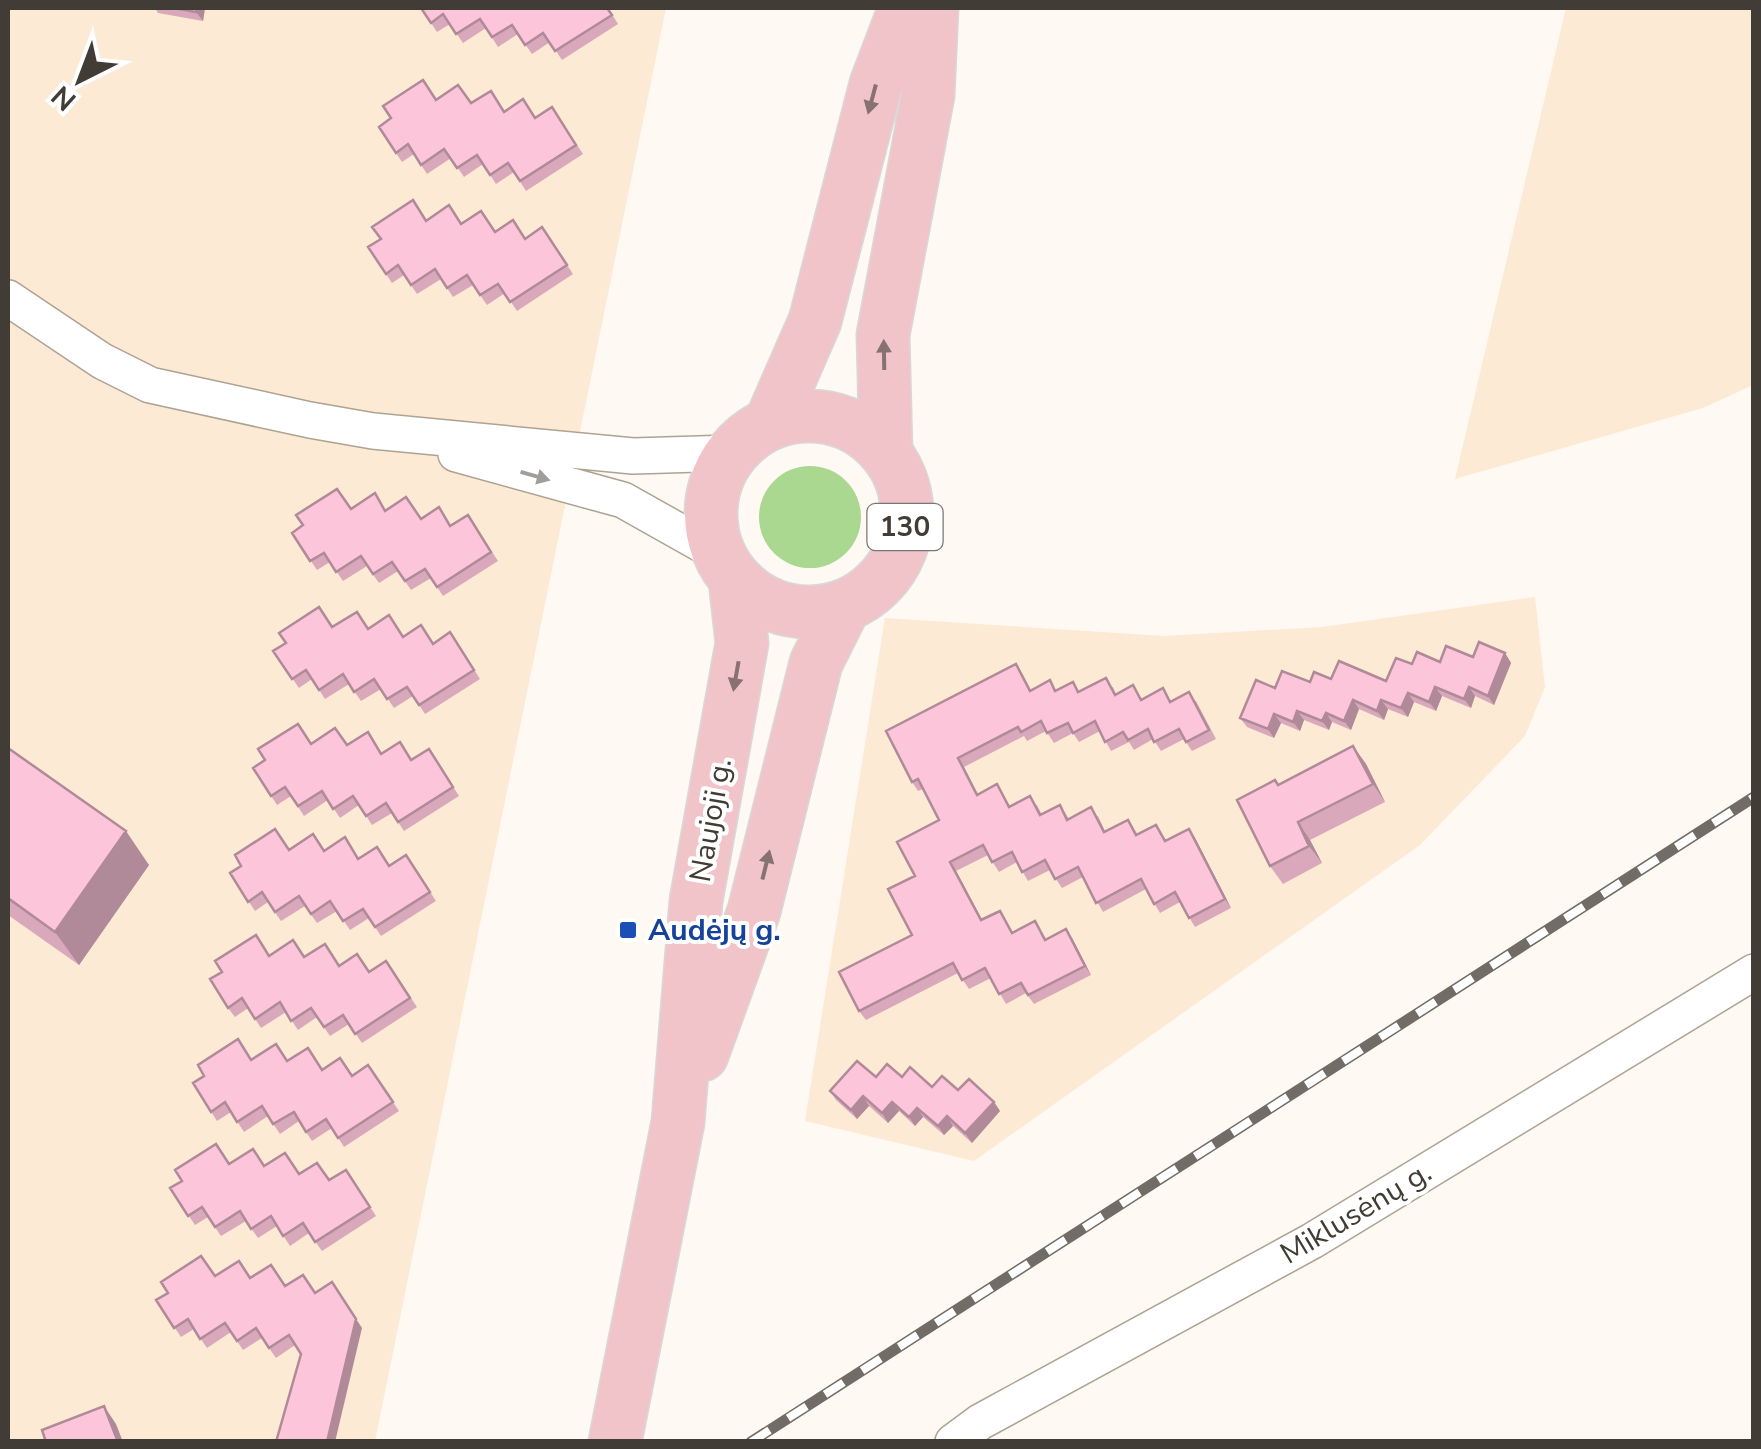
<svg xmlns="http://www.w3.org/2000/svg" width="1761" height="1449" viewBox="0 0 1761 1449" font-family="'Nunito Sans',sans-serif">
	<rect width="100%" height="100%" fill="#fef9f2"/>
	<path fill="#fcead4" d="M8,8H666L375,1441L8,1442Z
		M1566,8H1753V385L1703,408L1455,479Z
		M1535,597L1545,687L1525,736L1420,845L974,1161L805,1121L885,618L1164,636L1322,627Z"/>
	<path fill="#abd891" d="M759 517a51 51 0 1 1 102 0a51 51 0 1 1-102 0Z"/>
	<g fill="none" stroke-linecap="round" stroke-linejoin="round">
		<g stroke="#aea293" stroke-width="38">
			<path id="minor" d="M8,298L102,361L150,385L310,420L373,431L633,456L732,453
				M456,454L623,500L719,554
				M953,1442L980,1422L1312,1241L1754,972"/>
		</g>
		<g stroke="#d9d8d7" stroke-width="55">
			<path id="primary" d="M711 514a98 98 0 1 1 196 0a98 98 0 1 1-196 0Z
				M770,424L815,321L876,84L905,8
				M886,453L883,335L928,95L932,8
				M702,1055L754,911L816,663L844,607
				M615,1442L678,1122L696,901L742,643L735,580"/>
		</g>
		<use href="#minor" stroke="#fff" stroke-width="35"/>
		<use href="#primary" stroke="#f1c4ca" stroke-width="52"/>
		<g stroke="#716c65" stroke-width="11">
			<path id="rail" d="M751,1442L1754,797"/>
		</g>
		<use href="#rail" stroke="#fff" stroke-width="8" stroke-dasharray="22" stroke-linecap="butt"/>
	</g>
	<path fill="#d9a9bb" d="M155,8H205L203,21L158,13Z
		M421,8H608L618,24L562,60L550,42L532,54L518,34L498,47L486,28L463,43L450,24L437,32Z
		M436,100L471,103L536,118L552,107L583,154L526,191L514,172L496,184L483,164L464,177L451,158L427,174L414,154L402,162L396,153Z
		M426,220L461,224L526,238L542,227L573,274L517,311L505,293L487,305L473,285L453,297L441,279L417,294L404,275L392,283L368,247Z
		M351,509L421,519L451,526L468,515L498,561L443,596L431,578L411,590L398,571L379,583L367,566L343,581L330,562L317,570L292,533Z
		M333,627L368,629L433,643L450,632L480,679L425,714L413,696L394,708L381,689L361,701L349,684L325,699L312,679L299,688L273,651Z
		M1505,653L1511,663L1494,705L1475,696L1471,708L1442,696L1436,711L1414,702L1408,717L1388,709L1384,720L1359,709L1351,730L1332,722L1329,730L1304,720L1300,731L1281,723L1274,738L1247,727L1240,718L1275,688L1331,679L1386,681L1412,664Z
		M1022,673L1031,690L1079,691L1113,687L1116,694L1142,699L1196,701L1216,739L1192,751L1184,739L1161,751L1153,739L1134,750L1129,742L1111,751L1100,731L1079,742L1073,733L1054,743L1046,731L1027,741L1024,736L964,767L978,794L997,784L1010,806L1037,805L1042,815L1060,805L1069,819L1098,816L1105,831L1128,820L1138,835L1166,841L1195,838L1231,908L1195,927L1180,902L1160,913L1146,889L1103,912L1083,877L1062,888L1050,870L1028,881L1017,862L999,872L988,855L956,871L982,920L1000,911L1013,933L1035,921L1046,939L1072,938L1091,975L1034,1004L1026,993L1006,1004L991,978L969,989L958,973L866,1020L859,1011L912,935L915,876L939,820L923,789L918,791L912,782Z
		M312,744L347,745L412,760L429,749L459,796L404,831L392,813L372,825L359,805L340,818L328,800L304,816L291,796L277,805L253,768Z
		M1353,746L1366,764L1385,802L1310,840L1322,863L1283,884L1270,866L1279,785Z
		M8,748L149,865L79,965L8,915Z
		M289,849L324,851L389,865L406,855L436,901L381,936L369,918L350,930L337,911L317,923L305,906L281,921L268,902L255,911L230,873L241,866Z
		M269,955L305,957L369,972L386,961L417,1007L362,1043L349,1024L330,1036L317,1017L298,1030L286,1012L261,1028L248,1008L235,1017L228,1008L222,972Z
		M252,1060L287,1061L352,1076L368,1065L399,1111L344,1147L332,1128L312,1141L299,1121L280,1134L268,1116L244,1132L231,1112L217,1121L193,1083Z
		M876,1077H902L932,1087L958,1090L994,1102L1000,1111L972,1143L953,1126L944,1135L923,1117L915,1126L899,1111L888,1123L869,1106L857,1119L836,1100L830,1091Z
		M229,1164L265,1166L329,1180L346,1170L376,1216L322,1251L309,1233L290,1246L277,1226L258,1238L246,1221L221,1236L208,1217L195,1225L170,1188Z
		M215,1276L250,1277L315,1292L362,1328L301,1354L295,1345L276,1358L262,1338L243,1350L231,1332L207,1348L194,1329L181,1337L156,1300Z"/>
	<path fill="#b08a98" d="M197,8H205L203,21L196,12Z
		M1505,653L1511,663L1494,705L1488,696Z
		M1435,687L1442,696L1436,711L1429,702Z
		M1469,687L1475,696L1471,708L1464,699Z
		M1408,693L1414,702L1408,717L1401,708Z
		M1353,700L1359,709L1351,730L1344,721Z
		M1381,700L1388,709L1384,720L1377,711Z
		M1297,711L1304,720L1300,731L1293,722Z
		M1326,713L1332,722L1329,730L1322,721Z
		M1274,714L1281,723L1274,738L1268,729Z
		M1353,746L1366,764L1385,802L1373,784Z
		M1298,822L1310,840L1322,863L1309,846Z
		M1189,829L1195,838L1231,908L1225,899Z
		M126,831L149,865L79,965L55,932Z
		M950,862L956,871L987,929L981,920Z
		M1066,929L1072,938L1091,975L1085,966Z
		M863,1096L869,1106L857,1119L851,1110Z
		M892,1102L899,1111L888,1123L882,1113Z
		M994,1102L1000,1111L972,1143L965,1133Z
		M917,1108L923,1117L915,1126L909,1117Z
		M947,1116L953,1126L944,1135L938,1126Z
		M332,1282L362,1328L335,1442H327Z
		M104,1406L116,1424L123,1442H118Z"/>
	<path fill="#fcc5d9" stroke="#b08a98" stroke-width="2.5" d="M174,8H197L196,12Z
		M421,8H607L612,15L555,51L543,33L525,45L512,25L492,37L480,19L456,34L443,14L431,23Z
		M423,80L436,100L458,85L471,103L491,91L504,112L523,99L535,118L552,107L576,145L520,181L508,163L490,175L477,155L457,168L444,149L421,165L408,144L396,153L379,127L391,118L383,106Z
		M413,200L426,221L449,205L461,224L481,211L495,232L513,220L525,239L542,227L567,265L510,302L498,284L480,295L467,275L447,288L435,269L411,285L398,265L386,274L368,247L381,239L372,227Z
		M337,489L351,509L375,493L385,511L406,497L421,519L439,507L450,526L468,515L491,552L437,587L425,569L405,581L392,562L373,574L361,556L336,572L324,553L310,561L292,533L303,525L296,515Z
		M319,607L332,627L357,612L368,629L389,615L403,637L421,625L433,644L450,632L474,670L419,705L407,687L387,699L374,679L354,692L343,674L319,690L306,670L292,679L273,651L286,643L279,633Z
		M1479,642L1505,653L1488,696L1469,687L1464,699L1435,687L1429,702L1408,693L1401,708L1381,700L1377,711L1353,700L1344,721L1326,713L1322,721L1297,711L1293,722L1274,714L1268,729L1240,718L1256,680L1275,688L1282,671L1310,682L1314,672L1331,679L1339,661L1386,681L1396,658L1412,664L1417,652L1440,662L1446,646L1473,657Z
		M1016,664L1030,691L1050,680L1055,691L1073,682L1078,692L1106,678L1115,695L1133,685L1141,700L1163,688L1170,702L1189,692L1209,730L1186,742L1179,729L1154,742L1148,729L1128,740L1123,732L1105,742L1095,721L1073,733L1068,723L1047,733L1041,721L1021,732L1018,727L958,758L977,795L997,784L1009,807L1030,796L1040,815L1060,805L1067,820L1091,807L1104,832L1128,820L1136,835L1156,825L1165,841L1189,829L1225,899L1189,918L1175,892L1154,904L1141,879L1096,903L1078,867L1055,879L1045,860L1022,872L1012,852L992,862L983,845L950,862L981,920L1000,911L1012,933L1035,921L1045,940L1066,929L1085,966L1028,995L1021,983L999,994L985,968L962,980L953,963L859,1011L839,972L912,935L888,889L915,876L897,842L939,820L918,779L912,782L886,731Z
		M298,724L311,744L335,728L347,745L368,732L381,754L400,742L411,760L429,749L453,787L398,822L386,803L366,816L353,796L333,809L322,791L298,806L285,787L271,796L253,768L265,760L258,749Z
		M1353,746L1373,784L1298,822L1309,846L1270,866L1237,800L1275,780L1278,785Z
		M8,748L126,831L55,932L8,898Z
		M275,829L289,850L313,834L324,851L345,837L358,859L377,847L389,866L406,855L430,892L375,927L363,909L343,921L330,901L311,914L299,896L275,912L262,892L248,902L230,873L241,866L235,855Z
		M256,935L269,956L293,940L304,957L325,944L339,966L357,954L369,972L386,961L410,998L355,1034L343,1015L324,1027L311,1008L291,1021L280,1002L255,1019L242,998L228,1008L210,979L222,972L215,961Z
		M238,1039L251,1060L276,1044L287,1061L308,1048L322,1070L340,1058L352,1076L368,1065L393,1102L338,1138L326,1119L306,1132L294,1112L273,1124L262,1106L237,1122L225,1102L211,1112L193,1083L204,1076L198,1065Z
		M857,1061L876,1077L887,1064L902,1077L910,1067L932,1087L942,1076L958,1090L969,1079L994,1102L965,1133L947,1116L938,1126L917,1108L909,1117L892,1102L882,1113L863,1096L851,1110L830,1091Z
		M216,1144L229,1164L253,1149L264,1166L285,1153L299,1174L317,1163L329,1180L346,1170L370,1207L315,1242L303,1223L283,1236L271,1216L251,1229L240,1211L215,1227L202,1207L188,1216L170,1188L182,1181L175,1170Z
		M201,1256L215,1276L239,1261L250,1278L271,1265L285,1286L303,1275L315,1293L332,1282L356,1319L327,1442H276L301,1354L289,1335L269,1348L256,1328L237,1341L225,1323L200,1339L188,1319L174,1328L156,1300L168,1293L161,1282Z
		M104,1406L118,1442H46L42,1430Z"/>
	<defs><path id="oneway-solid" d="M-6-.8H1V-3.2L6.5 0L1 3.2V.8H-6Z" transform="scale(2.5)"/></defs>
	<g fill="#877271">
		<use href="#oneway-solid" transform="translate(872 99) rotate(105)"/>
		<use href="#oneway-solid" transform="translate(884 355) rotate(-91)"/>
		<use href="#oneway-solid" transform="translate(736 676) rotate(100)"/>
		<use href="#oneway-solid" transform="translate(766 865) rotate(-76)"/>
	</g>
	<use fill="#a09e9a" href="#oneway-solid" transform="translate(535 476) rotate(16)"/>
	<rect fill="#1a4fb4" stroke="#fff" stroke-width="4" x="618" y="920" width="20" height="20" rx="5"/>
	<g text-anchor="middle" dominant-baseline="central" stroke-width="8" stroke-linejoin="round" paint-order="stroke">
		<rect fill="#fff" stroke="#7a7672" stroke-width="2.5" x="867.5" y="504" width="75" height="46" rx="8"/>
		<g font-size="28" font-weight="bold" fill="#413c35">
			<text x="905" y="527">130</text>
		</g>
		<g font-size="30" fill="#413c35" stroke="#fff">
			<text transform="translate(711 820) rotate(-80)">Naujoji g.</text>
			<text transform="translate(1356 1213) rotate(-31)">Miklusėnų g.</text>
		</g>
		<g font-size="30" font-weight="bold" fill="#164399" stroke="#fff" text-anchor="start">
			<text x="648" y="930">Audėjų g.</text>
		</g>
	</g>
	<rect width="1761" height="1449" fill="none" stroke="#413c35" stroke-width="20"/>
	<g transform="translate(80 80) rotate(222)" stroke="#ffffff" stroke-width="8" paint-order="stroke">
	<path d="M0-8L18 38L0 25L-18 38Z" fill="#413c35"/>
	<text y="-15" font-size="28" font-weight="bold" text-anchor="middle" fill="#413c35">N</text>
	</g>
</svg>
